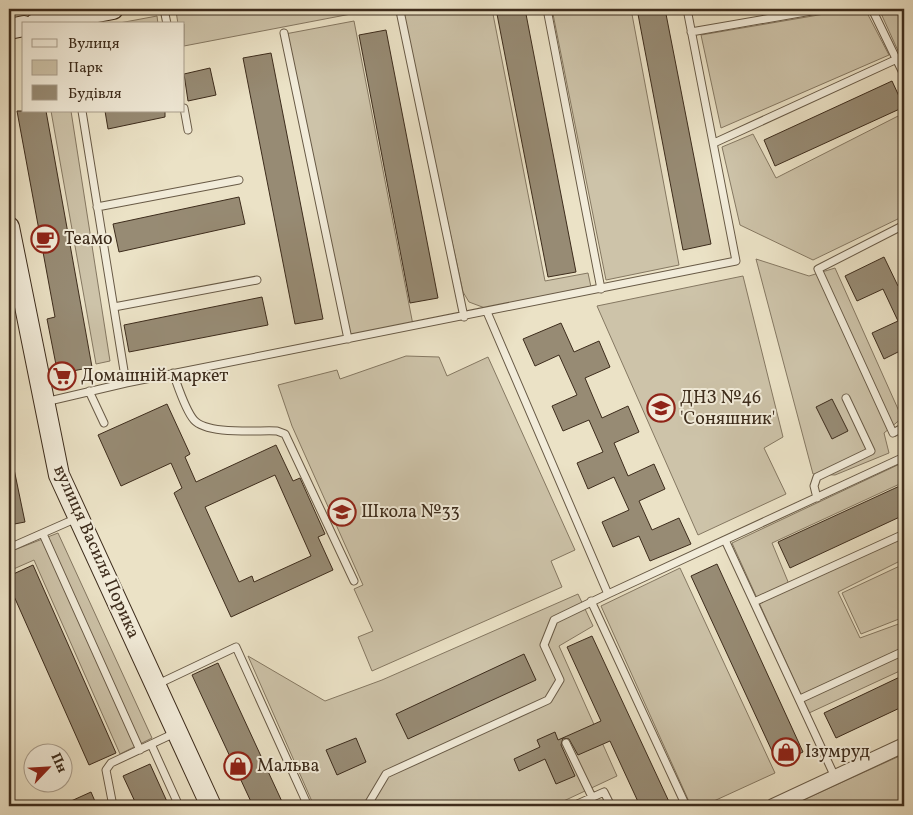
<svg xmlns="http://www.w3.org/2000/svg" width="913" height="815" viewBox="0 0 913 815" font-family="Vollkorn,serif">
	<rect width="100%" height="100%" fill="#ebe2c6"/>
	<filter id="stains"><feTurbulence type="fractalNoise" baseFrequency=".004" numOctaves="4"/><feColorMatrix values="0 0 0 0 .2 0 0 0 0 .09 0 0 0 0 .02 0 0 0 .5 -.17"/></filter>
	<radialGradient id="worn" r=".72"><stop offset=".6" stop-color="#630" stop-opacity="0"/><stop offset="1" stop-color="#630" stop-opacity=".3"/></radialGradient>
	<path fill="#cdc3a9" stroke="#857862" d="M189,9H377L184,46V24H178L176,11Z
		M420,9H492L545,281L588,273L591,287L485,308L469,302L463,292L402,12Z
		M552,9H631L679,265L606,280Z
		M842,9H865L889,55L721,128L701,35L842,11Z
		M879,9H904V64Z
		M157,16L158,24H114Z
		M354,21L413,325L349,338L285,34Z
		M51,111H71L110,361L96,364Z
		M904,113V216L813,260L740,225L722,147L753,134L776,178Z
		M756,259L809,276L835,268L902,418L884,433L889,453L835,475L813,474Z
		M743,276L783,437L764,448L786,494L698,535L597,306Z
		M406,356L439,357L447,376L488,357L575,550L551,561L562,587L372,671L358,637L373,631L354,589L363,585L292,426L278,385L337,370L340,379Z
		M904,462V482L772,543L791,589L904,537V559L838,592L860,638L904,622V669L809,713L732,543Z
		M58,533L152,738L120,754L34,560L9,571V552Z
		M904,564V617L861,634L842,593Z
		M680,568L775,773L703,806H691L601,606Z
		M578,594L593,626L559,646L617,776L553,806H314L248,656L325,701L382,680Z
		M904,754V799L889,806H790Z"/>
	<path fill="#978b74" stroke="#3d2c1c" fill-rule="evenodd" d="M496,9H525L576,272L548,277Z
		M637,9H665L711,244L683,250Z
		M386,30L438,298L410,303L359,35Z
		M271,53L323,319L295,324L243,58Z
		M210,68L216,95L188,101L184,74Z
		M892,81L904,107L775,166L764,140Z
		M17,111H46L92,367L73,371L74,377L59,380L47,319L55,317Z
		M105,111H165V117L108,129Z
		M239,197L245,224L119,252L113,224Z
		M884,257L898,286L904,283V349L884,359L872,333L898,321L883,289L857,301L845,276Z
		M262,297L268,325L129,352L124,325Z
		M561,323L574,352L599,341L610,367L585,378L602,418L628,406L639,432L614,443L628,476L654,464L665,489L639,501L652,530L679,518L691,544L650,561L639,536L613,547L602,522L629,510L614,477L588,489L577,463L603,452L589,420L563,431L552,406L577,395L559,355L535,366L523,339Z
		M832,399L848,431L832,439L816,407Z
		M167,404L190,454L185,457L196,482L276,445L293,481L300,478L325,534L318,537L333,570L231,617L174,493L182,488L171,463L121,486L98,435ZM275,475L311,556L254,582L252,576L239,582L205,507Z
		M14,469L25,522L9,525V470Z
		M904,484V515L790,568L778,542Z
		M717,564L803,752L778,764L691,576Z
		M33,565L116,753L89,765L9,585V576Z
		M592,636L671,806H640L610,741L578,755L569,739L563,738L561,745L575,776L556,784L545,759L519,771L514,759L540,747L537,740L555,732L558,740L601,721L567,647Z
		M524,654L536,680L408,739L396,714Z
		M218,663L284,806H253L192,675Z
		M904,675V706L836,738L824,713Z
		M356,738L366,762L337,775L326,750Z
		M150,764L169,806H137L123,776Z
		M91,792L97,806H60Z"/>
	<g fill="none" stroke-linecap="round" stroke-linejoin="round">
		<g stroke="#685a46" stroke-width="9">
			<path id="lane" d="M164,9L167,24
				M547,9L601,289
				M872,9L904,75
				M400,11L464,317
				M691,32L823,9
				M284,33L348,339
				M184,108L188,130
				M82,111L126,383
				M714,143L897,59
				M97,207L239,180
				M904,225L818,269L893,433L904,427
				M114,307L257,280
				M487,312L608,594L904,457
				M173,373C178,386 185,410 194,420C207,435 258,430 277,431L285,434L354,581
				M89,391L104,423
				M45,402L126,383L736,261L687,9
				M817,498L814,486L817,477L871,451L846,398
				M43,534L140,750
				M725,540L835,777
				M9,548L77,518
				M591,601L686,806
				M754,602L904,534
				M158,684L236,647L308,806
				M800,699L904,651
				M566,743L592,797
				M151,744L179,806
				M113,806L106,770L111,763L177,732
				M367,806L386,774L548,700L560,680L544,645L554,620L608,594
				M573,806L604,792L611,806"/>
		</g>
		<g stroke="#685a46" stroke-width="16">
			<path id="street" d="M773,806L904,745"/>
		</g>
		<g stroke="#3d2c1c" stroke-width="22">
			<path id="secondary" d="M35,24L113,9
				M9,29L24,26
				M9,227L59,475L211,806"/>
		</g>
		<use href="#lane" stroke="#f2ecda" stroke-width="7"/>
		<use href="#street" stroke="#f2ecda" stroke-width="14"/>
		<use href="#secondary" stroke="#f2ecda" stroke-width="20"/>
	</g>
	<defs>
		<g id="cafe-ring" transform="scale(1.4375)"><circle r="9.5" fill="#f2ecda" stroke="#8f2418" stroke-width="1.5"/><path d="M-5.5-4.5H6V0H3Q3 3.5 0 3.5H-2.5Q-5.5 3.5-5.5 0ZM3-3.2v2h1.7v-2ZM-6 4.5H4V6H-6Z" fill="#8f2418"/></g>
		<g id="supermarket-ring" transform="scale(1.4375)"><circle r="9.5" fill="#f2ecda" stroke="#8f2418" stroke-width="1.5"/><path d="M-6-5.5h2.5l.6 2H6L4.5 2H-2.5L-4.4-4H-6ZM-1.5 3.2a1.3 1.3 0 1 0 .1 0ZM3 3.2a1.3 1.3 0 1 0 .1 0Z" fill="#8f2418"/></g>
		<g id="school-ring" transform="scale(1.4375)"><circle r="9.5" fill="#f2ecda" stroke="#8f2418" stroke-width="1.5"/><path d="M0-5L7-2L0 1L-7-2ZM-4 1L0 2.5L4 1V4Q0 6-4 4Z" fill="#8f2418"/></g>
		<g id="shop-ring" transform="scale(1.4375)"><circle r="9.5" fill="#f2ecda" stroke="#8f2418" stroke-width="1.5"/><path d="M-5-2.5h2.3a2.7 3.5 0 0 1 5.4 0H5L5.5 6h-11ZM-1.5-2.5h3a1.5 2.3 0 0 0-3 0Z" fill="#8f2418"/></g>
	</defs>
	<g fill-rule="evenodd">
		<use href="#cafe-ring" x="45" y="239"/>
		<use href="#supermarket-ring" x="62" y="376"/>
		<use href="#school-ring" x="661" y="408"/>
		<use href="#school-ring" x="342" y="512"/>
		<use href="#shop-ring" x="786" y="752"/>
		<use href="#shop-ring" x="238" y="766"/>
	</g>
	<g text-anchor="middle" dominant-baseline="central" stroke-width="4" stroke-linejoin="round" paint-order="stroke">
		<g font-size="18" fill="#3d2c1c" stroke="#f2ecda" text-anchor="start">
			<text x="64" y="239">Теамо</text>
			<text x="81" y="376">Домашній маркет</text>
			<text x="680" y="398">ДНЗ №46<tspan x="680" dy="21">'Соняшник'</tspan></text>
			<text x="361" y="512">Школа №33</text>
			<text x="805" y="752">Ізумруд</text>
			<text x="257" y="766">Мальва</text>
		</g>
		<g font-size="18" fill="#3d2c1c" stroke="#f2ecda">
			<text transform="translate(96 552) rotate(66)">вулиця Василя Порика</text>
		</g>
	</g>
	<rect width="913" height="815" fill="none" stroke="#ebe2c6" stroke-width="30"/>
	<rect x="10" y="10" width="893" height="795" fill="none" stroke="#3d2c1c" stroke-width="2.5"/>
	<rect x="15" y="15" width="883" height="785" fill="none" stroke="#3d2c1c"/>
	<rect x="22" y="22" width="162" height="90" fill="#f2ecda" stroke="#aa9f8e"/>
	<rect x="32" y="39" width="25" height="8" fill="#f2ecda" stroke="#aa9f8e"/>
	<text x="68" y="48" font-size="15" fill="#3d2c1c">Вулиця</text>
	<rect x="32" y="60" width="25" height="15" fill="#cdc3a9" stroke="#aa9f8e"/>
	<text x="68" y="72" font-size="15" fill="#3d2c1c">Парк</text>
	<rect x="32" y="85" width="25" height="15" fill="#978b74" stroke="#aa9f8e"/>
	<text x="68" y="98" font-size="15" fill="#3d2c1c">Будівля</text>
	<g transform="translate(48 768) rotate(65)"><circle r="24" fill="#f2ecda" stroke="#aa9f8e"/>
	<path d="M0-4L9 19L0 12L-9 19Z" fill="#8f2418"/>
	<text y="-8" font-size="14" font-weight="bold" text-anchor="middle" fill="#3d2c1c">Пн</text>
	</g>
	<rect width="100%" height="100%" filter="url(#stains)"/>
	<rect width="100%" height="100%" fill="url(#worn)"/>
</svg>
